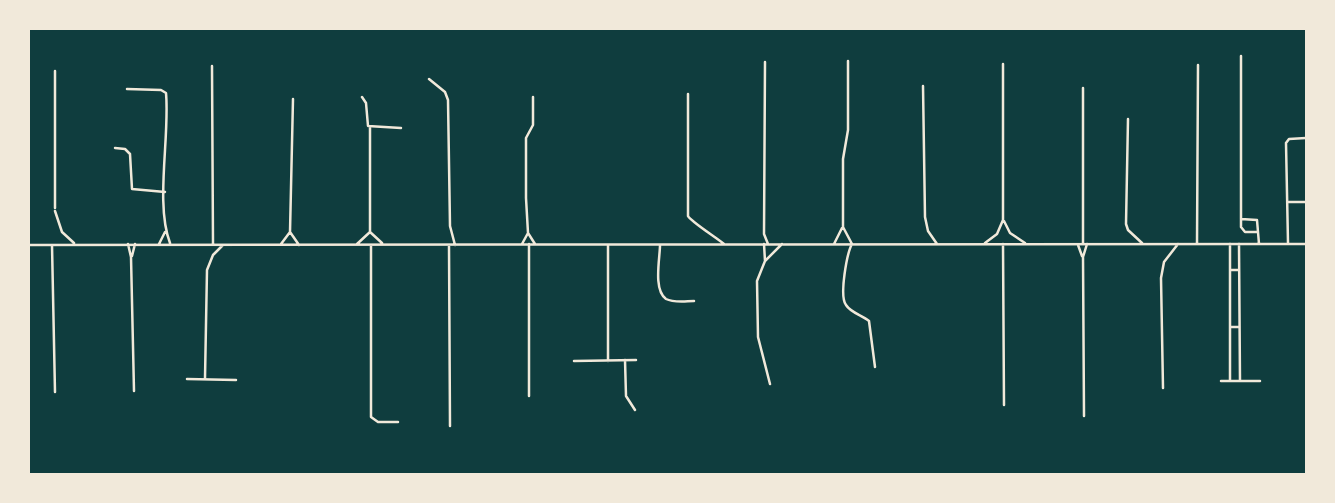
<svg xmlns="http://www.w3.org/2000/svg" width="1335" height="503" viewBox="0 0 1335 503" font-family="'Open Sans',sans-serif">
	<rect width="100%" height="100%" fill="#0f3d3e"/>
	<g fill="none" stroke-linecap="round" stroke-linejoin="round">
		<path stroke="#f1e9da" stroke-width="2.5" d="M1241,56V227L1245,232H1258
			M848,61V130L843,159V227L852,244C847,253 839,296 846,305C851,313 862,315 869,321L875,367
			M765,62L764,234L768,244
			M212,66L213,244
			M55,71V208
			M429,79L445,92L448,100L450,226L455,245
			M923,86L925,217L928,231L937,244
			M127,89L161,90L166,93C170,136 155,204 170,243
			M688,94V216C690,221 717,238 724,244
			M362,97L366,103L368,126L401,128
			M533,97V125L526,138V198L528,233L535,244
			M1128,119L1126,224L1128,230L1142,243
			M370,128V232L382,243
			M115,148L125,149L130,154L132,189L165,192
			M1289,202H1306
			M55,211L62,232L74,243
			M1241,219L1257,220L1259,244
			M1004,221L1010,233L1025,243
			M290,232L299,245
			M985,243L997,234L1003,220V64
			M1288,243L1286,143L1289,139L1306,138
			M128,244L131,257L134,391
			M159,244L165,232
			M281,244L290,232L293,99
			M357,244L370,232
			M522,244L528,233
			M529,244V396
			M764,244L765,261
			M834,244L842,228
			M1003,244L1004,405
			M1083,244V88
			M1197,244L1198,65
			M1230,244V381
			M1239,244L1240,381
			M29,245L1306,244
			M52,245L55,392
			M371,245V417L378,422H398
			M449,245L450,426
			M660,245C660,258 653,290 666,299C674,303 686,301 694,301
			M1078,245L1082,256
			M132,256L135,244
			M1230,270H1239
			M1230,327H1239
			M625,360L626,396L635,410
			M574,361L636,360
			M608,361V245
			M205,378L207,270L213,255L223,245
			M187,379L236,380
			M1221,381H1260
			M770,384L758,337L757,281L765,261L782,244
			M1163,388L1161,278L1164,262L1178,244
			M1084,416L1083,257L1087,244"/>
	</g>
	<rect width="1335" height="503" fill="none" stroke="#f1e9da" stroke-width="60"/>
</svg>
